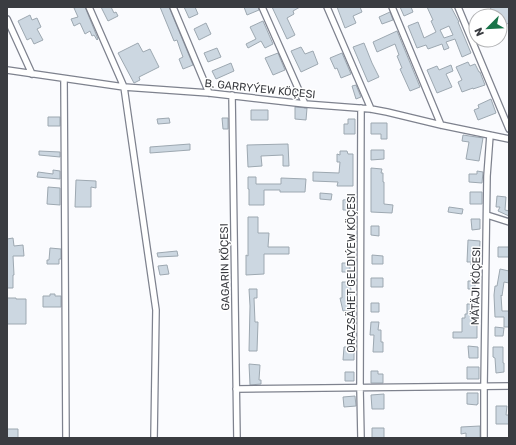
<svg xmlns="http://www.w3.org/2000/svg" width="516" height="445" viewBox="0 0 516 445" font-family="Rubik,sans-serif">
	<rect width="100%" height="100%" fill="#fafbfe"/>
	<path fill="#ccd7e1" stroke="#9da8b1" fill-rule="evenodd" d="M78,7H85L98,39L97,40L94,35L92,36L90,31L85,34L80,23L74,26L71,19L78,17L74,8Z
		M101,7H111L114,13L116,12L118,16L108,21Z
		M160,7H169L193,65L183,69L179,59L183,57L180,49L177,40L174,41Z
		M184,7H195L198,14L189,18Z
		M244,7H258L259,10L247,15Z
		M272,7H300L293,11L294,14L287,18L295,35L287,39Z
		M337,7H360L362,12L353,16L356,23L345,28Z
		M400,7H411L413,12L404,16Z
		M427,7H451L459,22H458L471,53L462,57L455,39L446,42L449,48L444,50L442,44L428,49L426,45L417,48L408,26L418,22L424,38L436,32L431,21L433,20ZM449,26L453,35L444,38L440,30Z
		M490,7H509V23L500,27V16H484L492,12Z
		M390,12L393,20L382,24L379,17Z
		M30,15L32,20L37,18L41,27L37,29L43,40L34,44L31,38L27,40L18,21Z
		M263,21L273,44L265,48L261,41L248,48L246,44L256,39L250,27Z
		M206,23L211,34L199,40L194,29Z
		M397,31L420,87L410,91L400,69L402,68L397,56L399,55L395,44L377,52L373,42Z
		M138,43L143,52L150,49L159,67L139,77L140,80L134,83L118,53Z
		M364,43L372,63L379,77L368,82L353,47Z
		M301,47L305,54L313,51L318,64L301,72L291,51Z
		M217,48L221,57L208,62L204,53Z
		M278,53L285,70L273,75L265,58Z
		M342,53L351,74L341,78L337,68L335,69L330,58Z
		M468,62L470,66L475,64L479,72H480L485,85L473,89V88L462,92L458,82L462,80L456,67Z
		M231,63L234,71L216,79L212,71Z
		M451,65L453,71L446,74L452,87L437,93L427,70L437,66L439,70Z
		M356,85L361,97L356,99L352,86Z
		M491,99L496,113L478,120L474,110L479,108L478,105Z
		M295,107L307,108L306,120L295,119Z
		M251,110H268V120H251Z
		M48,117H60V126H48Z
		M169,118L170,123L158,124L157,119Z
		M222,118H228V129H223Z
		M348,119H355V134H344V124H348Z
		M371,123H387V139H381V134H371Z
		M463,135L483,138L479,161L466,159L469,142L462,141Z
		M190,144V150L150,153V147Z
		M288,144L289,166H283V155L261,156L262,166L248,167L247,145Z
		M371,150H384V159L371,160Z
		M39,151L60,152V157L39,155Z
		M340,151H347L348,154H353V186H337L338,182L313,181V172L339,173L340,162H337V154L340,155Z
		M371,168L382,169L381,173H383V182H384V204L393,205L392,213L371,212Z
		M53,170L60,171V179L37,177L38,172L53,174Z
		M477,171L483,172L482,183L469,182V174H477Z
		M248,177H256V184H281V178L306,179L305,192H280V190H264V205H249V189H248Z
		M76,180L96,181V188L91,187V207H75Z
		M48,187L60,188V205L47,204Z
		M470,192H482V204H470Z
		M320,193L332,194L331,200L320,199Z
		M497,196L506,197L505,210L509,211V216L498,211L500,207H496Z
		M353,199V210H343V200Z
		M449,207L463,209L462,214L448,212Z
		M248,217H258V233H269L268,247H289V254H264V274L246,275V255L248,256Z
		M471,219H480V229L472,230Z
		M371,226H379V236L371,235Z
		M13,238L14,246L23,245L24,256H13L14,275H13V288H7V239Z
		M468,240L480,241L479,266L471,265V262H467Z
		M498,247H509V257H498Z
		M50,248L61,249V259H59V264H47V260H49Z
		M177,251L178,256L158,257L157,253Z
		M372,255L383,256V264H372Z
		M342,263H350V272H342Z
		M167,265L169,274L160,275L158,266Z
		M500,269L509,271V283L504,282L502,296L501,295L502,311H509V327H504V317H495L494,295L495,286H497Z
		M371,278H383V287H371Z
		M468,281H475V289H468Z
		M342,282H350L351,291H350L352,310L343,311L340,298H342Z
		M249,289H257V298H254L255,322H258L257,351H249L250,306Z
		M50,294H55V296H61V307H43V296H50Z
		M7,298H16V299H26V324H7Z
		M371,303H379V312H371Z
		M467,304H475V313H477V338H453V332H462V318H465V314H467Z
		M371,322H379L378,330H381V342H383V352H373L374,335H370Z
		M495,327L504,328L503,336H495Z
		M468,346L478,347V358H469Z
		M344,347H354V360H343Z
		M493,347H503V363H504V372L496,373L495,358L493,357Z
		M249,364L260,365L259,380H261V384L250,385Z
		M467,367H479V379H467Z
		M371,371H378V374H383V383H371Z
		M345,372H354V381H345Z
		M467,393H478V404H477V405L467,404Z
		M384,394V409H372L371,395Z
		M355,396L356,406L344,407L343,397Z
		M496,406H507L506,415H509V424H496Z
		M480,426V438H466V433L461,434V427Z
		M372,428H384V438H372Z
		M7,429H18V438H7Z"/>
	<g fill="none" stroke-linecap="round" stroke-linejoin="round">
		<g stroke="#7e828e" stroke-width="8">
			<path id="street" d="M89,7L124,87L156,310L154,438
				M173,7L209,93
				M262,7L305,104
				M327,7L371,109
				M392,7L441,125
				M458,7L509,129
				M7,19L32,74
				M7,70L124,87L209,93L305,104L371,109L387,112L441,125L509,139
				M64,79L66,438
				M232,95L237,438
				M487,215L509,222
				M236,389L509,386
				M361,438L360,388L361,108
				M484,438V386L487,176L490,135"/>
		</g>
		<use href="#street" stroke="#fff" stroke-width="5.5"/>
	</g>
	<g text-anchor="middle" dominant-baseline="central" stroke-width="3" stroke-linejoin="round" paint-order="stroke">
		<g font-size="11" fill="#3a3c41" stroke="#fff">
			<text transform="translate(260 89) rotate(6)">B. GARRYÝEW KÖÇESI</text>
			<text transform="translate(225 267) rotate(-91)">GAGARIN KÖÇESI</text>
			<text transform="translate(351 273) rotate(-90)">ORAZSÄHET GELDIÝEW KÖÇESI</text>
			<text transform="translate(476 286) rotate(-89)">MÄTÄJI KÖÇESI</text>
		</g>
	</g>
	<rect width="516" height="445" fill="none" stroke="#3a3c41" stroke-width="16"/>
	<g transform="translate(488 28) rotate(246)"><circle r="19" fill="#ffffff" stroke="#b0b1b3"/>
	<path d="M0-3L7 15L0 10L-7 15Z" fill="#187449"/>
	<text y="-6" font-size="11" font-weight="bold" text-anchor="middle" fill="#3a3c41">N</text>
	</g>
</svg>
